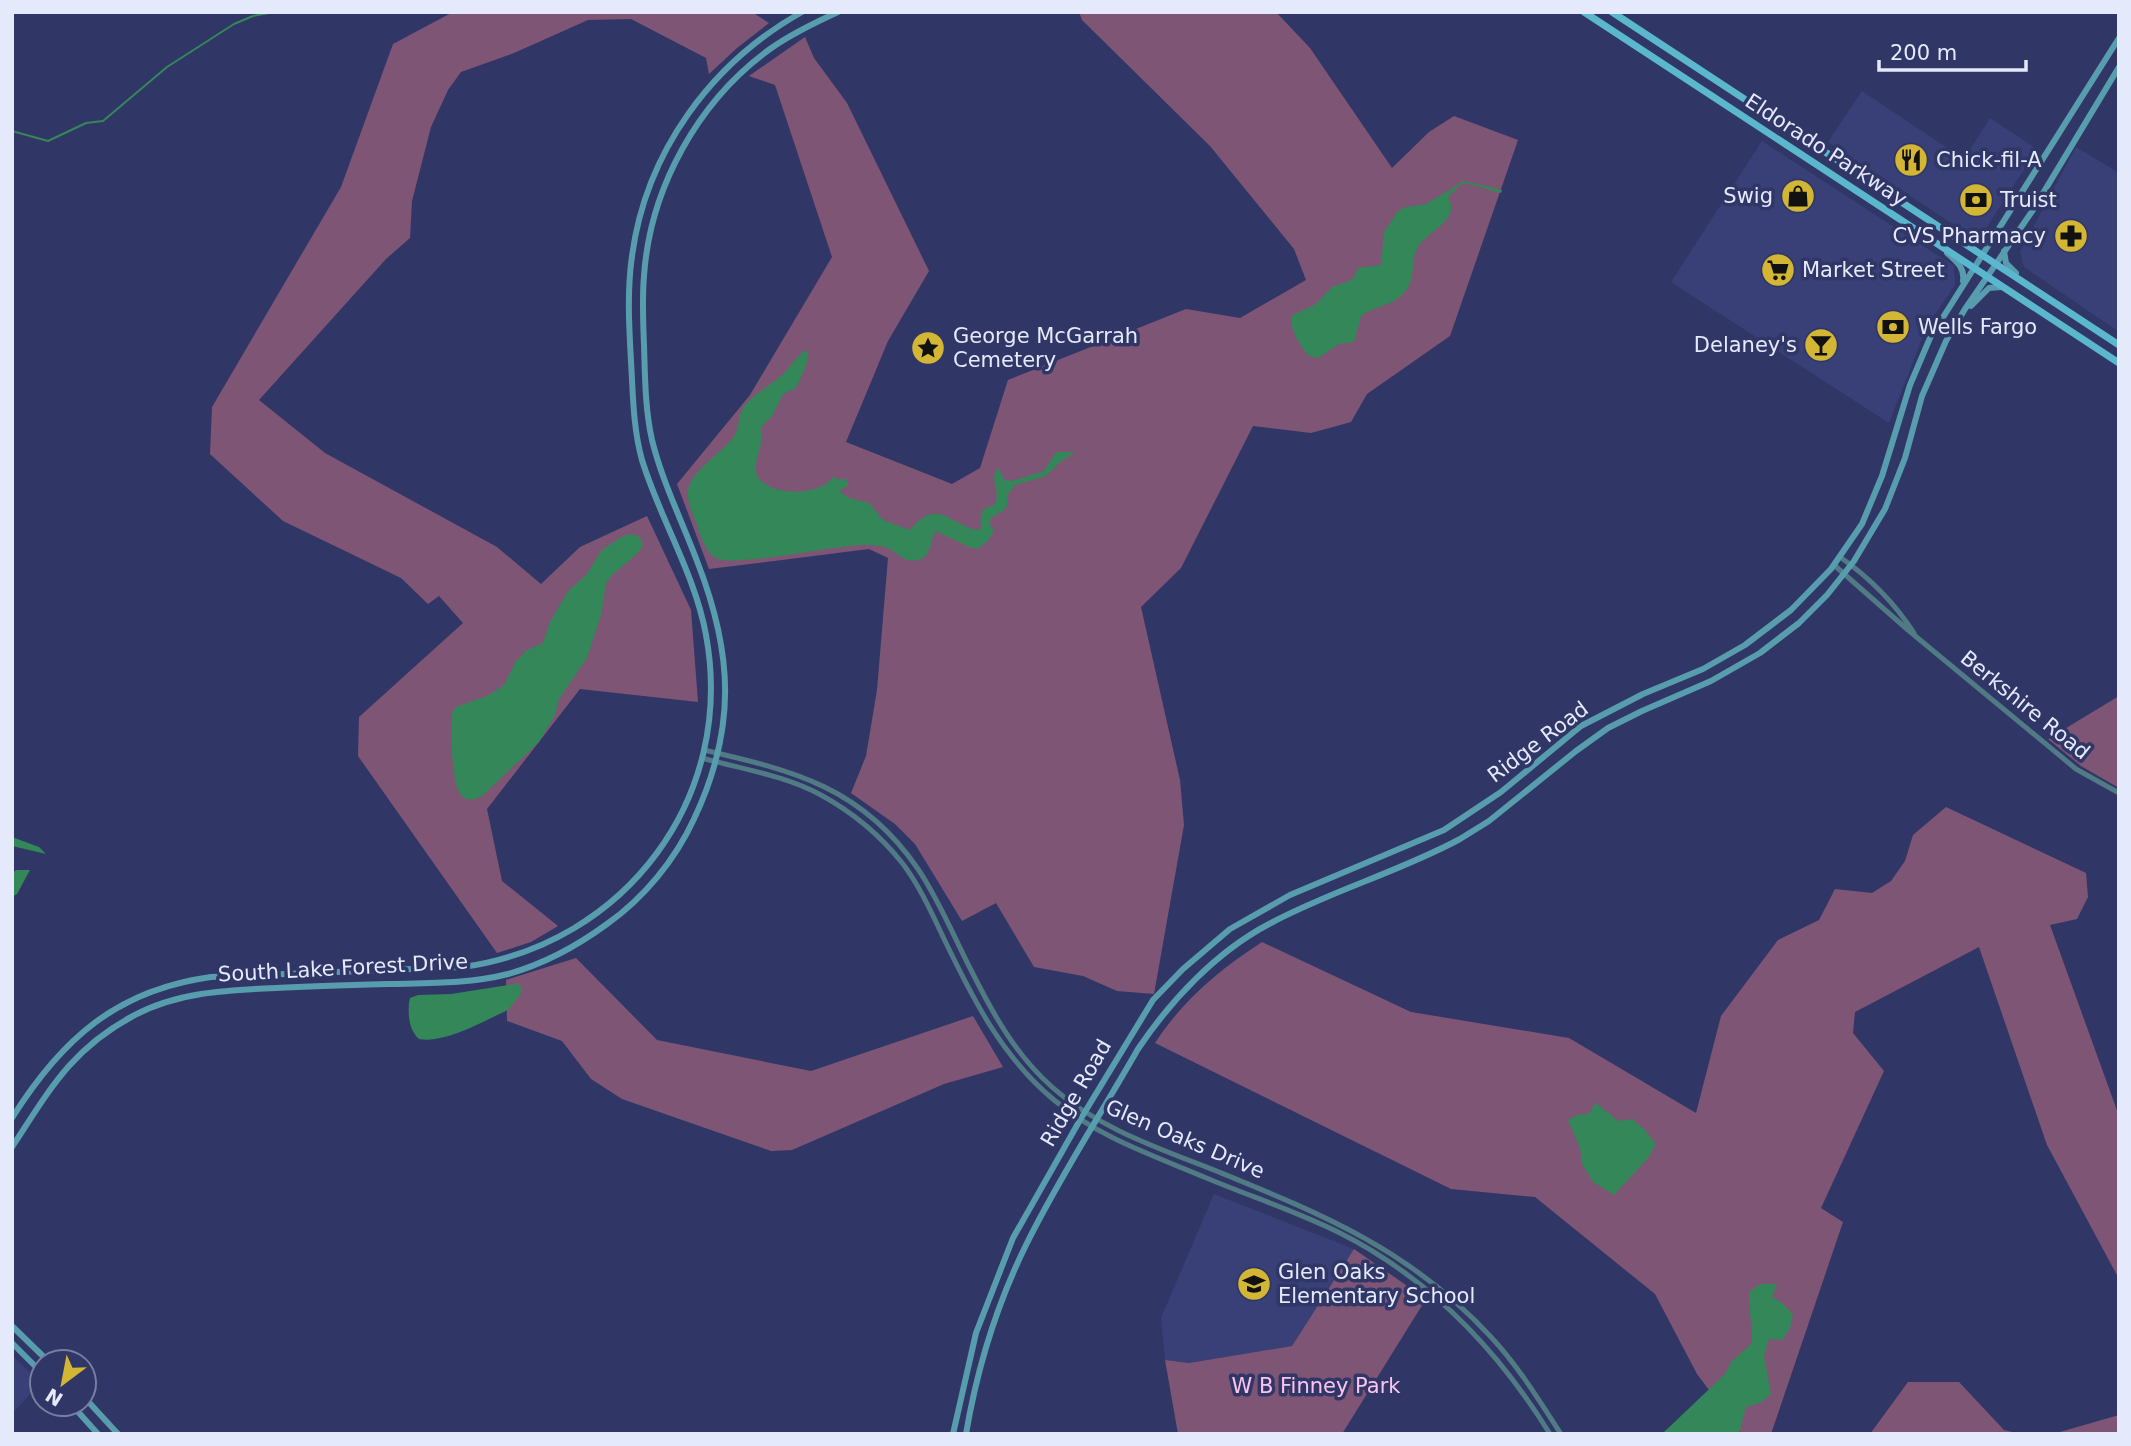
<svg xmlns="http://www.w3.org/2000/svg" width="2131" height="1446" viewBox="0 0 2131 1446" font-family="'DejaVu Sans',sans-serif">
	<rect width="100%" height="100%" fill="#303767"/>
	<path fill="#384077" d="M1862,91L1964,159L1990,118L2037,149L1983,233L1971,236L1828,142Z
		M1762,141L1954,266L1955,285L1927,326L1889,423L1671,282Z
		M2076,147L2119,173V332L2024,267L2020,252Z
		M1214,1194L1354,1249L1292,1346L1189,1363L1165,1360L1161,1318Z
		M12,1355L40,1383L13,1413H12Z"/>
	<path fill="#7f5575" d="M453,12H752L769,23L737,48L709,74L706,58L631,19L588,20L514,53L461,72L448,90L431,127L412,201L410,238L386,259L259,400L325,453L497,547L541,584L580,547L647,516L691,610L698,702L580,689L487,809L502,881L558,926L531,942L497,953L358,756L359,717L463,623L439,596L428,604L401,578L283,521L210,454L212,407L341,187L393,44Z
		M1079,12H1276L1310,48L1392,168L1429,132L1454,116L1518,140L1450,336L1367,394L1351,422L1311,433L1253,426L1181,568L1141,607L1180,780L1184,825L1154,994L1117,991L1083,976L1034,967L996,903L962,921L915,844L895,824L851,793L866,756L877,690L888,558L869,549L709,569L677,484L750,395L832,257L775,85L749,76L805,37L814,58L847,103L929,271L888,341L846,442L952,484L980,468L1008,380L1186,309L1240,318L1306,280L1294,249L1210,146L1082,20Z
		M2119,696V788L2081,766L2048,739Z
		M1946,807L2086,873L2088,897L2077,919L2050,925L2119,1116V1279L2047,1145L1979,947L1855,1012L1853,1033L1884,1071L1821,1208L1843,1222L1771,1434H1742L1697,1374L1655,1294L1535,1197L1451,1189L1155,1043C1183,1000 1219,970 1262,942L1411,1012L1569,1038L1696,1113L1721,1016L1778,940L1819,920L1835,889L1872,893L1891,881L1905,861L1913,835Z
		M576,958L657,1040L811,1071L973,1016L1003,1067L944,1084L792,1150L771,1151L622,1099L591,1079L562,1041L507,1021L506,980Z
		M1354,1249L1426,1299L1342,1434H1178L1165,1360L1189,1363L1292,1346Z
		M1908,1382H1959L2004,1430L2020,1434H1870Z
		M2119,1415V1434H2053Z"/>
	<path fill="#348758" d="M1464,181L1502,190L1501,193L1466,183L1460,185L1448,197C1461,221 1429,229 1418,247C1408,264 1419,280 1400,297C1389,306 1372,307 1361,316L1354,342L1339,344L1318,358L1309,356C1300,346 1290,330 1291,316L1316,304L1332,287L1349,281L1354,278L1358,268L1381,265L1384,232L1398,211L1406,207L1426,204Z
		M806,350L808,352C809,364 801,376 796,388L783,394L772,416L761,427C766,444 751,462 757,475C766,497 823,497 833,476L838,480L843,478L848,482V487L842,488L840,492L849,498L869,503L883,520L910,530C938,496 949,525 978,530L982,527L980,522L983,509L994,505C1002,492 988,480 998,468L1005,480L1012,481L1044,471L1056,452H1075L1060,462L1046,476L1015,485L1007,496C1011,513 998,510 990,520V525L994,530L988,541L977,549L969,547L936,531C929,539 933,557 918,560C905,563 899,554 890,549C883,545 871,545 863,545C836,545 732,568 716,558C706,553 701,537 697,526C694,516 686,501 688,490C691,471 721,453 733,438C740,429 737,418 743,408C754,392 775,384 787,370C793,363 798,355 806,350Z
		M632,534L640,537L643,545L639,552L611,576L606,583L601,615L587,658L559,699L555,715L539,742L482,796C474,800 467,802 461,795C451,785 450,724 453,710L456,707L489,695L504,685L516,661L527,650L543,643L550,622L568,591L586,575L602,550L623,536Z
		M12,837L39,847L46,854L12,846Z
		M16,870H30L17,894L12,897V874Z
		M515,984L520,985L522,992L509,1009L504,1012C482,1022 443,1044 419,1039C409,1030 408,1016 409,1003L410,998L418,995L451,994Z
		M1596,1103L1618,1121L1632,1119L1644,1129L1656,1144L1648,1158L1614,1195L1593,1182L1582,1164L1580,1148L1568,1120L1577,1115L1588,1114Z
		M1760,1284H1777L1772,1297L1781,1302L1793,1314L1790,1328L1782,1340L1769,1339L1764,1356L1771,1394L1760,1403L1746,1407L1739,1434H1662L1725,1374L1731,1362L1752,1343C1753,1325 1748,1309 1749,1292Z"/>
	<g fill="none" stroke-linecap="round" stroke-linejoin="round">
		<path stroke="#348758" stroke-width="2" d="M12,131L48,141L86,123L103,121L167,67L234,24L253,16L274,12"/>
		<path stroke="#507b85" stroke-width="5" d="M1840,557C1870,578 1894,602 1914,633
			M1834,565L1908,630L2076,769L2119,793
			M704,750C794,771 862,787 918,869C939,900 954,937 971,970C993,1014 1015,1054 1052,1087C1099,1129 1161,1149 1219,1172C1324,1215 1412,1251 1491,1337C1518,1366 1539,1400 1561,1434
			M702,758C741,769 784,775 821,795C852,812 881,836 903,864C921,888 933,916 946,943C974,1001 1003,1058 1054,1100C1098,1137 1152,1155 1204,1177C1249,1196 1296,1211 1340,1233C1429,1278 1498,1350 1550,1434"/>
		<path stroke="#579dae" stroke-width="6" d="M2004,251L2006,263L2016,273
			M1947,253C1957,262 1965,268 1963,281
			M1971,306L1989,288L2001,287
			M12,1118C61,1040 116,990 211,977L463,967C626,944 736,797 706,635C695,574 660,519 642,460C633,428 633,394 631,361C629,326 627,291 632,256C646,152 711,63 802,12
			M12,1147C49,1091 71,1049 133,1016C177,992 227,990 276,988C313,986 350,985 388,984C428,983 469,984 508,974C544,964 577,946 607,924C644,898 675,860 694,819C737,728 733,653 697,561C682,521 662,481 652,440C645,409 645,376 644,345C643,322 642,299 644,276C650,188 698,101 770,49C791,34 814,23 838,12
			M12,1326L49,1362
			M12,1343L42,1373
			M84,1397L118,1434
			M71,1404L98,1434
			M953,1434L976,1333L1013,1238L1080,1120L1153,1000L1183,969L1230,929L1290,895L1444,830L1501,792L1581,726L1643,694L1703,669L1745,645L1791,610L1831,569L1862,524L1882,476L1910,385L1930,338L2119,38
			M966,1434C977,1369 997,1304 1026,1245C1059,1178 1101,1114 1138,1049C1171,1000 1216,952 1269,924C1330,891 1399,872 1460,839L1489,821L1576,751L1608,728L1642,711L1711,681L1760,653L1799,623L1827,595L1854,561L1885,509L1905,458L1922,396L1946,341L1965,309L2033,210L2119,67"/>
		<path stroke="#5ab7cd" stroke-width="7" d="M1584,12L2119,363
			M1612,12L2119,345"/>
	</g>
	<defs>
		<g id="restaurant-disc" transform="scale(1.75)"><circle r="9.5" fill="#d4b635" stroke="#303767"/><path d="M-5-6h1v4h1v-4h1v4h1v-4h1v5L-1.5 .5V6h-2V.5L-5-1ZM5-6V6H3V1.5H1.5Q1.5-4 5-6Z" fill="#111"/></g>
		<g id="shop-disc" transform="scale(1.75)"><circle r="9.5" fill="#d4b635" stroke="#303767"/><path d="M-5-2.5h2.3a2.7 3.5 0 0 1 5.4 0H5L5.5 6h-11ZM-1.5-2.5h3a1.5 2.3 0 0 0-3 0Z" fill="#111"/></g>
		<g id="bank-disc" transform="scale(1.75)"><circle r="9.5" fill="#d4b635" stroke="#303767"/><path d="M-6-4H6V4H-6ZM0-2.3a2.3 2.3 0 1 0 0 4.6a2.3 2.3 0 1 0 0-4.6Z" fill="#111"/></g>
		<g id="pharmacy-disc" transform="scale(1.75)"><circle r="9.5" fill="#d4b635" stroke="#303767"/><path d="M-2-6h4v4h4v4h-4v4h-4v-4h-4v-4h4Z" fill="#111"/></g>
		<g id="supermarket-disc" transform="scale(1.75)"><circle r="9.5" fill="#d4b635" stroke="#303767"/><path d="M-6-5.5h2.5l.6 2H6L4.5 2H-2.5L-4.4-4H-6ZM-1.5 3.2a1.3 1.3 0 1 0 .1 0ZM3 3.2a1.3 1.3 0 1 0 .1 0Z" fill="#111"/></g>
		<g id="bar-disc" transform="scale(1.75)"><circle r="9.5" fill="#d4b635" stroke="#303767"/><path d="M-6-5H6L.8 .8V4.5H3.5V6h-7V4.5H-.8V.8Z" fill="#111"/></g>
		<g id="sight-disc" transform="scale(1.75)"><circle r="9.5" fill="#d4b635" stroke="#303767"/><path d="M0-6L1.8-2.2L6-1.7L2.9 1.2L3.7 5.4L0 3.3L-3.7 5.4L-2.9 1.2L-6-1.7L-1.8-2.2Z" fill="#111"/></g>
		<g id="school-disc" transform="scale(1.75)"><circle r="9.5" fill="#d4b635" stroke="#303767"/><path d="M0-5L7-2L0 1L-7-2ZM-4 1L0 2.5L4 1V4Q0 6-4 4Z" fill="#111"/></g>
	</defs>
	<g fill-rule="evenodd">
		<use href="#restaurant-disc" x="1911" y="160"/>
		<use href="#shop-disc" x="1798" y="196"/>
		<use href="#bank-disc" x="1976" y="200"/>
		<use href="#pharmacy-disc" x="2071" y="236"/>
		<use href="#supermarket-disc" x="1778" y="270"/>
		<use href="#bank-disc" x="1893" y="327"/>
		<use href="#bar-disc" x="1821" y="345"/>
		<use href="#sight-disc" x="928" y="348"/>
		<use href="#school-disc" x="1254" y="1284"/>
	</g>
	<g text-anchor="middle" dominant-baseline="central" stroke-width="7" stroke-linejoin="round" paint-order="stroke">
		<g font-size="21" fill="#e4e9fb" stroke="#303767">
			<text transform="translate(1826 150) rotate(33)">Eldorado Parkway</text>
			<text transform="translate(2025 705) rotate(39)">Berkshire Road</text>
			<text transform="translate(1538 742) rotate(-37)">Ridge Road</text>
			<text transform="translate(343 968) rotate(-3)">South Lake Forest Drive</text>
			<text transform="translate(1076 1093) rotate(-60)">Ridge Road</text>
			<text transform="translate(1185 1139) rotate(23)">Glen Oaks Drive</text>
		</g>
		<g font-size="21" fill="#e4e9fb" stroke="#303767" text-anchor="start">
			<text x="1936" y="160">Chick-fil-A</text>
			<text x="1773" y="196" text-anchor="end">Swig</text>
			<text x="2000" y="200">Truist</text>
			<text x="2046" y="236" text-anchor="end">CVS Pharmacy</text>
			<text x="1802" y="270">Market Street</text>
			<text x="1918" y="327">Wells Fargo</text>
			<text x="953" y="336">George McGarrah<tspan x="953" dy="24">Cemetery</tspan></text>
			<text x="1797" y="345" text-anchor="end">Delaney's</text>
			<text x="1278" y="1272">Glen Oaks<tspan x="1278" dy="24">Elementary School</tspan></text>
		</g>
		<g font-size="21" fill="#fbc3ed" stroke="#303767">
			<text x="1316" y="1386">W B Finney Park</text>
		</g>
	</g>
	<rect width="2131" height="1446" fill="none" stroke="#e4e9fb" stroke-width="28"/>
	<g transform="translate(63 1383) rotate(212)"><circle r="33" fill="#303767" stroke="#787ea2" stroke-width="2"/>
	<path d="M0-5L12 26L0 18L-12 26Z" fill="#d4b635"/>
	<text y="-10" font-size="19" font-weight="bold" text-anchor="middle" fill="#e4e9fb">N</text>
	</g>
	<path d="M1879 60v10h147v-10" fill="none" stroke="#e4e9fb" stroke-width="3.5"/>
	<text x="1890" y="60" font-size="21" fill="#e4e9fb" stroke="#303767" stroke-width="5" paint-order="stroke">200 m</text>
</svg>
